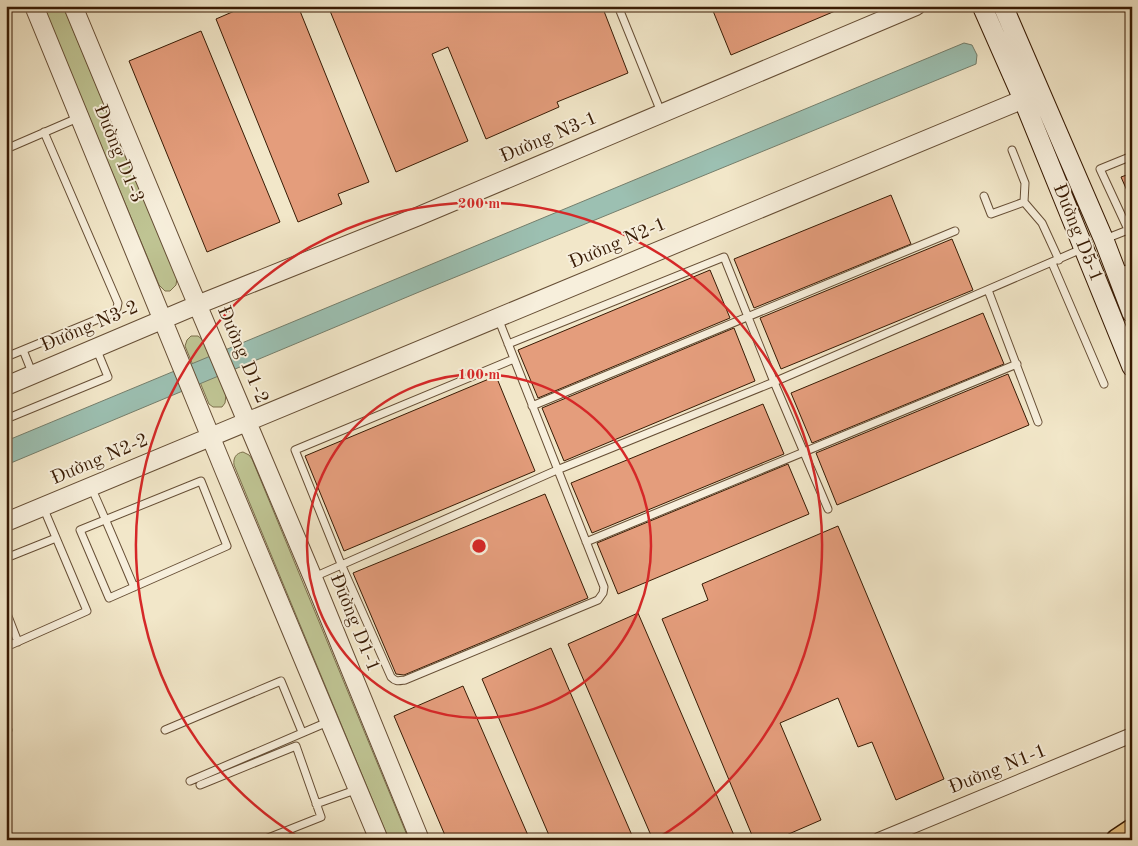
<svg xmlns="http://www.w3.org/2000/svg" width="1138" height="846" viewBox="0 0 1138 846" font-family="'Old Standard TT',serif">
	<rect width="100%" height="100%" fill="#f2e7c9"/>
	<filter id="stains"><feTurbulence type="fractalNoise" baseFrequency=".004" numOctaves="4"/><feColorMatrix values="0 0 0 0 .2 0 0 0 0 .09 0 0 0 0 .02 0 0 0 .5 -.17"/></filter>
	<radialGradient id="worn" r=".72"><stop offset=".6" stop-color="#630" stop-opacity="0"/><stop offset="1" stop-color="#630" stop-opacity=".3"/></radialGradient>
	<path fill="#bfc493" stroke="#7c704c" d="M43,6H63L177,278L176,285L170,291H165L159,285Z
		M191,336H198L204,341L226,395L225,403L222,407H213L209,404L185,346L187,340Z
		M243,452L249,455L252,459L409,840H389L234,465C233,458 236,453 243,452Z"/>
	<path fill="#9cc0b2" stroke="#747e6c" d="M964,43L972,45L977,55L976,64L419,292L6,465V441Z"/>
	<path fill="#e49d7c" stroke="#381b04" d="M246,6H298L369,182L338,194L342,204L298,222L216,19Z
		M328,6H602L628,73L557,102L559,107L486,139L448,47L432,54L468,141L396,172Z
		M711,6H847L731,55Z
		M201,31L280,222L207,252L129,61Z
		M1132,173V202L1121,177Z
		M891,195L911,244L754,308L734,259Z
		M952,239L973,290L781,369L760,318Z
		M710,270L730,318L538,398L518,350Z
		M983,313L1004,364L812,443L791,393Z
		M734,328L755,381L564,461L542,408Z
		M1008,374L1029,425L837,505L816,453Z
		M496,376L535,471L344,551L305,456Z
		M763,404L784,454L592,533L571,483Z
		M788,464L809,514L618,594L597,543Z
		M545,494L588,598L404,675L396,674L353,573Z
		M838,526L944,779L896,800L872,742L858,747L838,698L780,723L821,820L775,840H754L662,619L708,600L702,584Z
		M638,613L736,840H653L568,644Z
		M551,648L634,840H551L482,679Z
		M463,686L530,840H447L394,716Z"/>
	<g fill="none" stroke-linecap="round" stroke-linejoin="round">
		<g stroke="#664e35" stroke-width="9">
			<path id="service" d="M618,6L661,112
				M75,11L87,6
				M6,149L80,117
				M1012,150L1025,183L1024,202L1042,223L1059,260
				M1132,156L1100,169L1132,238
				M984,196L991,214L1024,202
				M1105,239L1128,230
				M1052,263L1104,384
				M1117,273L1132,267
				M988,290L1038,422
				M498,318L604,587L603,593L598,600L405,680C398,681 396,682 391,677L341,564L295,450L514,359
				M508,344L724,257L774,382L828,509
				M23,350L33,375
				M6,357L113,313L117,308L118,303L44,132
				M532,406L955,231
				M6,419L108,377L96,348
				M91,487C106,520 120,554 134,587L227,546L201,481L80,530L109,598L134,587
				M586,542L1017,364
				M6,558L56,538
				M314,577L557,470L774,382L1084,248
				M6,611L18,642
				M6,647L87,611L43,507
				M6,726L8,730
				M165,730L281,681L302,732
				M190,781L330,721
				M200,785L296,746L321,817L263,840
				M316,804L358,789"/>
		</g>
		<g stroke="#664e35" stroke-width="16">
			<path id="minor" d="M879,840L1132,735"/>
		</g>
		<g stroke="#664e35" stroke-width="20">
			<path id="tertiary" d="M34,6L225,472L379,840
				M73,6L184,273L313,578L420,840
				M6,386L197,305L419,216L916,6
				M6,522L1036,94"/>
		</g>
		<g stroke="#381b04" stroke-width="21">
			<path id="secondary" d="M982,6L1023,99L1132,367
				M1003,6L1104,240L1132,313"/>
		</g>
		<g stroke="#381b04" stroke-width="24">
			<path id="primary" d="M1117,840L1132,830"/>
		</g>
		<use href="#service" stroke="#f7efdc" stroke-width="7"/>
		<use href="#minor" stroke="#f7efdc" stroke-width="14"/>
		<use href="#tertiary" stroke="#f7efdc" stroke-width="18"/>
		<use href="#secondary" stroke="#f7efdc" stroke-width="19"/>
		<use href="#primary" stroke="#e9c484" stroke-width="21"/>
	</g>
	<g fill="none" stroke="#d62828" stroke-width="2.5">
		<circle cx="479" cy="546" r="172"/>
		<path d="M300 838A343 343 0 1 1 658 838"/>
	</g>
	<g text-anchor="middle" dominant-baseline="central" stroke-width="4" stroke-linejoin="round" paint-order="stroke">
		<g font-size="19" fill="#381b04" stroke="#f7efdc">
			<text transform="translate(549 138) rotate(-23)">Đường N3-1</text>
			<text transform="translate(118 154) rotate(68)">Đường D1-3</text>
			<text transform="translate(1077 233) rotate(68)">Đường D5-1</text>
			<text transform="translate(618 244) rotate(-23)">Đường N2-1</text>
			<text transform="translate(90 327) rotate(-23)">Đường N3-2</text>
			<text transform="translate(242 355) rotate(67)">Đường D1-2</text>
			<text transform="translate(100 460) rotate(-23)">Đường N2-2</text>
			<text transform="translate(354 623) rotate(68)">Đường D1-1</text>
			<text transform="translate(998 770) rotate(-22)">Đường N1-1</text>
		</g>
	</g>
	<circle cx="479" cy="546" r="8" fill="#d62828" stroke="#f7efdc" stroke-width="2.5"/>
	<g font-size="15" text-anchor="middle" font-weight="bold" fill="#d62828" stroke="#f7efdc" stroke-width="4" stroke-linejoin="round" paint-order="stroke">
		<text x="479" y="208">200 m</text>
		<text x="479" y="379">100 m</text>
	</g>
	<rect width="1138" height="846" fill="none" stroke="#f2e7c9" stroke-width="25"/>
	<rect x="8" y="8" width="1123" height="831" fill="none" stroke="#381b04" stroke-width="2.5"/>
	<rect x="12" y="12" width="1113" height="821" fill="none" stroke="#381b04"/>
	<rect width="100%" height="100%" filter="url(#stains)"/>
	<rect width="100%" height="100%" fill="url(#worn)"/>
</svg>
